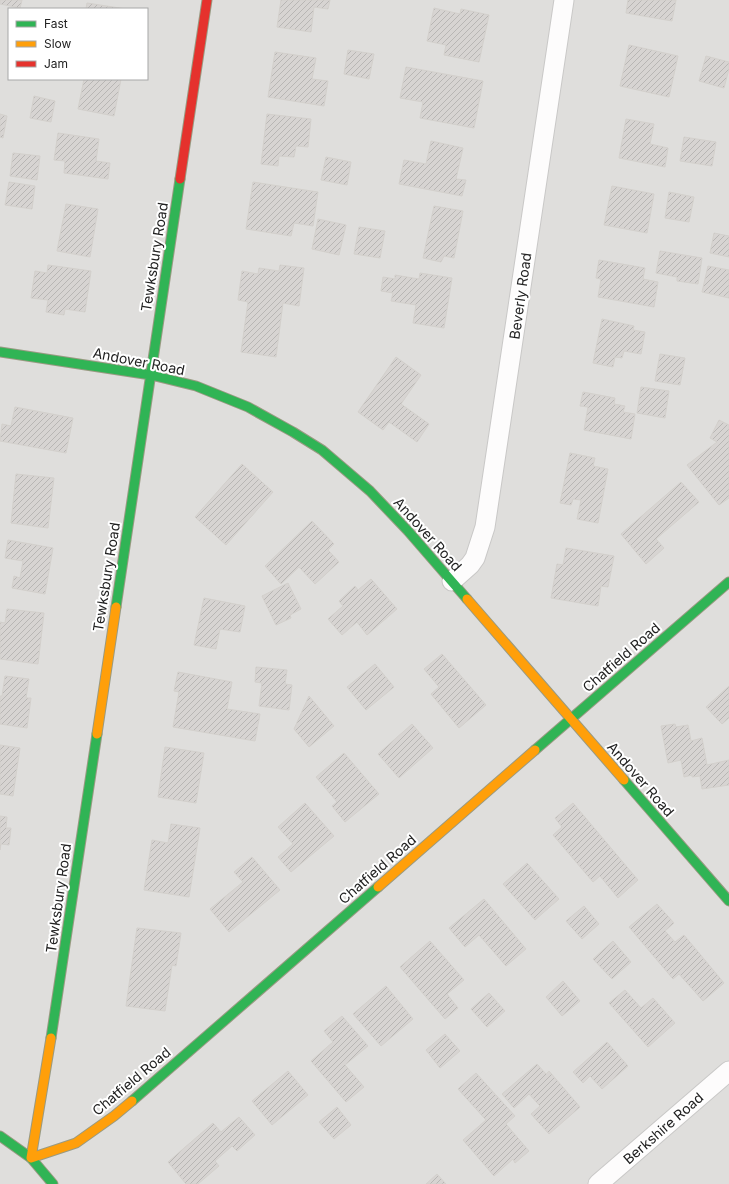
<svg xmlns="http://www.w3.org/2000/svg" width="729" height="1184" viewBox="0 0 729 1184" font-family="Inter,sans-serif">
	<defs>
		<pattern id="building-hatch" width="6" height="6" patternUnits="userSpaceOnUse"><rect width="6" height="6" fill="#d7d4d2"/><path d="M-1 1l2-2M0 6l6-6M5 7l2-2" fill="none" stroke="#b8b6b4"/></pattern>
	</defs>
	<rect width="100%" height="100%" fill="#f0eeeb"/>
	<path fill="#dfdedc" fill-rule="evenodd" d="M0,0H729V1184H0ZM9,9H147V79H9Z"/>
	<path fill="url(#building-hatch)" stroke="#d3d0cc" d="M0,0H22L20,8L0,4Z
		M281,0H330L328,9L314,7L311,32L277,27Z
		M628,0H676L672,21L626,13Z
		M87,3L126,9H86Z
		M434,8L460,14L461,9L489,15L479,62L444,55L446,45L427,41Z
		M629,45L678,56L669,97L620,86Z
		M348,50L374,54L369,79L344,74Z
		M275,52L316,58L312,79L328,81L324,106L268,97Z
		M706,56L729,62V69L724,88L699,81Z
		M406,67L483,81L474,128L420,118L423,102L400,98Z
		M84,79H121L114,116L78,109Z
		M34,96L55,101L51,122L30,118Z
		M0,114L7,116L3,138L0,137Z
		M267,114L311,119L308,147L296,146L294,157L279,156L278,166L261,164Z
		M626,119L654,124L650,144L668,148L665,167L619,158Z
		M58,133L99,139L96,161L110,163L108,179L64,173L65,161L54,160Z
		M684,137L716,142L712,166L680,161Z
		M431,141L463,148L456,179L466,180L462,196L399,184L404,160L426,164Z
		M13,153L40,156L37,180L10,176Z
		M326,157L351,162L347,185L321,180Z
		M9,182L35,186L32,209L5,205Z
		M253,182L318,192L313,226L294,223L291,236L246,229Z
		M612,186L654,194L647,233L604,225Z
		M669,192L694,197L689,222L665,218Z
		M66,204L98,209L90,257L57,251Z
		M434,206L463,211L454,258L444,256L441,262L423,258Z
		M318,219L346,225L339,255L312,249Z
		M359,227L385,231L380,258L354,254Z
		M714,233L729,236V257L710,253Z
		M660,251L702,258L698,284L677,281V277L656,273Z
		M599,260L645,268L643,279L658,282L654,307L598,297L601,279L596,278Z
		M48,265L91,271L85,312L65,309L64,315L46,312L48,300L31,298L35,271L47,273Z
		M280,265L304,268L299,306L283,303L276,357L241,352L248,302L238,300L242,271L258,274L259,268L279,271Z
		M708,266L729,270V298L702,292Z
		M420,273L452,278L444,328L413,323L416,305L391,301L393,293L381,291L383,277L395,279V275L419,279Z
		M602,319L634,326L633,330L645,332L641,354L624,351L622,358L615,357L613,367L593,363Z
		M660,354L685,358L680,385L655,381Z
		M396,357L421,375L401,404L429,424L417,442L389,422L383,430L358,412Z
		M641,387L669,391L665,418L637,413Z
		M583,392L615,398L614,404L625,406L623,412L635,414L631,439L584,430L588,407L580,406Z
		M15,407L73,418L66,453L0,441L2,424L11,426Z
		M719,420L729,425V498L719,505L687,465L717,442L710,438Z
		M570,453L595,458L593,466L608,469L598,523L577,519L581,500L573,499L571,505L560,503Z
		M242,464L273,492L226,545L195,517Z
		M16,474L54,478L48,528L11,523Z
		M681,482L699,502L656,539L664,548L646,564L621,534Z
		M312,521L334,544L328,550L339,562L315,584L299,567L281,584L265,566Z
		M8,540L53,548L45,594L12,588L14,576L20,578L23,561L5,558Z
		M566,548L614,556L608,587L601,586L598,606L551,598L557,564L563,565Z
		M371,579L397,609L367,635L357,622L342,635L328,619L343,606L339,601L355,586L358,590Z
		M288,583L301,609L290,615L291,618L276,625L262,596Z
		M204,598L245,606L240,632L220,629L216,649L194,645Z
		M7,609L44,613L38,664L0,659V622L5,623Z
		M442,654L486,705L459,728L431,694L439,687L424,669Z
		M375,664L394,687L366,710L347,687Z
		M256,667L287,670L285,684L292,685L289,710L259,706L262,683L255,682Z
		M178,672L232,682L227,709L260,714L255,741L173,727L179,692L174,691Z
		M5,676L29,679L26,698H31L27,728L0,724V696H2Z
		M729,686V718L722,724L706,707Z
		M309,696L334,726L309,747L294,729Z
		M412,724L433,748L399,778L378,754Z
		M675,724L676,727L688,725L691,741L702,738L707,765L729,760V785L702,789L700,776L692,777V775L684,777L681,760L668,763L661,726Z
		M0,745L20,748L13,796L0,794Z
		M165,747L204,753L196,803L158,797Z
		M344,753L379,794L345,822L332,806L337,802L316,777Z
		M305,803L334,836L291,872L278,857L293,844L278,827Z
		M573,803L638,880L618,898L600,876L593,882L553,835L562,827L555,818Z
		M0,816L7,817L6,828H11L9,845L1,844L0,850Z
		M171,824L200,828L189,897L144,890L152,840L168,843Z
		M252,857L280,890L229,932L210,909L243,882L234,872Z
		M527,863L559,899L535,920L503,884Z
		M484,899L526,949L506,966L479,935L465,947L449,928Z
		M657,904L674,923L665,931L675,942L684,935L724,983L703,1001L679,974L673,979L629,927Z
		M584,906L599,924L582,939L566,921Z
		M137,928L181,933L176,966L172,965L165,1011L126,1006Z
		M430,941L464,980L447,994L458,1008L445,1019L400,967Z
		M613,941L631,962L612,979L593,959Z
		M563,981L580,1001L562,1016L546,997Z
		M386,986L413,1019L381,1046L353,1014Z
		M625,990L641,1008L653,998L675,1023L648,1047L609,1003Z
		M489,993L505,1011L487,1027L471,1009Z
		M342,1016L368,1046L345,1065L364,1087L346,1102L311,1061L333,1042L324,1031Z
		M445,1034L460,1051L440,1068L426,1050Z
		M607,1042L628,1066L602,1089L590,1076L583,1083L573,1072Z
		M537,1064L546,1074L549,1071L580,1107L549,1134L531,1114L540,1106L529,1094L514,1108L502,1094Z
		M288,1071L308,1095L272,1125L252,1101Z
		M476,1073L515,1116L506,1124L529,1151L515,1163L513,1159L494,1176L463,1140L486,1120L458,1089Z
		M337,1107L351,1125L334,1139L319,1122Z
		M239,1117L255,1135L237,1151L232,1146L215,1161L219,1166L198,1184H186L168,1162L213,1123L221,1132Z
		M437,1174L446,1184H426Z"/>
	<g fill="none" stroke-linecap="round" stroke-linejoin="round">
		<g stroke="#c9c8c7" stroke-width="21">
			<path id="street" d="M452,581L470,565L475,558L485,527L564,0
				M598,1184L729,1071"/>
		</g>
		<g stroke="#999a82" stroke-width="11">
			<path id="fast" d="M0,352L151,375L196,386L248,407L293,432L322,450L370,491L408,531L467,599
				M116,607L180,179
				M535,750L729,582
				M624,780L729,901
				M51,1038L97,734
				M132,1101L378,887
				M0,1136L31,1158L53,1184"/>
		</g>
		<g stroke="#999a82" stroke-width="11">
			<path id="slow" d="M467,599L624,780
				M97,734L116,607
				M378,887L535,750
				M51,1038L31,1158L76,1143L114,1116L132,1101"/>
		</g>
		<g stroke="#999a82" stroke-width="11">
			<path id="jam" d="M180,179L207,0"/>
		</g>
		<use href="#street" stroke="#fdfcfc" stroke-width="19"/>
		<use href="#fast" stroke="#30b455" stroke-width="9"/>
		<use href="#slow" stroke="#ff9f0a" stroke-width="9"/>
		<use href="#jam" stroke="#e5322d" stroke-width="9"/>
	</g>
	<g text-anchor="middle" dominant-baseline="central" stroke-width="4" stroke-linejoin="round" paint-order="stroke">
		<g font-size="14" fill="#222" stroke="#fff">
			<text transform="translate(154 257) rotate(-81)">Tewksbury Road</text>
			<text transform="translate(520 296) rotate(-82)">Beverly Road</text>
			<text transform="translate(139 361) rotate(11)">Andover Road</text>
			<text transform="translate(428 534) rotate(48)">Andover Road</text>
			<text transform="translate(106 577) rotate(-81)">Tewksbury Road</text>
			<text transform="translate(621 657) rotate(-41)">Chatfield Road</text>
			<text transform="translate(641 779) rotate(49)">Andover Road</text>
			<text transform="translate(377 869) rotate(-41)">Chatfield Road</text>
			<text transform="translate(58 898) rotate(-82)">Tewksbury Road</text>
			<text transform="translate(131 1081) rotate(-40)">Chatfield Road</text>
			<text transform="translate(663 1128) rotate(-41)">Berkshire Road</text>
		</g>
	</g>
	<rect x="8" y="8" width="140" height="72" fill="#ffffff" stroke="#a7a7a7"/>
	<rect x="16" y="21" width="20" height="6" fill="#30b455" stroke="#a7a7a7"/>
	<text x="44" y="28" font-size="12" fill="#222222">Fast</text>
	<rect x="16" y="41" width="20" height="6" fill="#ff9f0a" stroke="#a7a7a7"/>
	<text x="44" y="48" font-size="12" fill="#222222">Slow</text>
	<rect x="16" y="61" width="20" height="6" fill="#e5322d" stroke="#a7a7a7"/>
	<text x="44" y="68" font-size="12" fill="#222222">Jam</text>
</svg>
